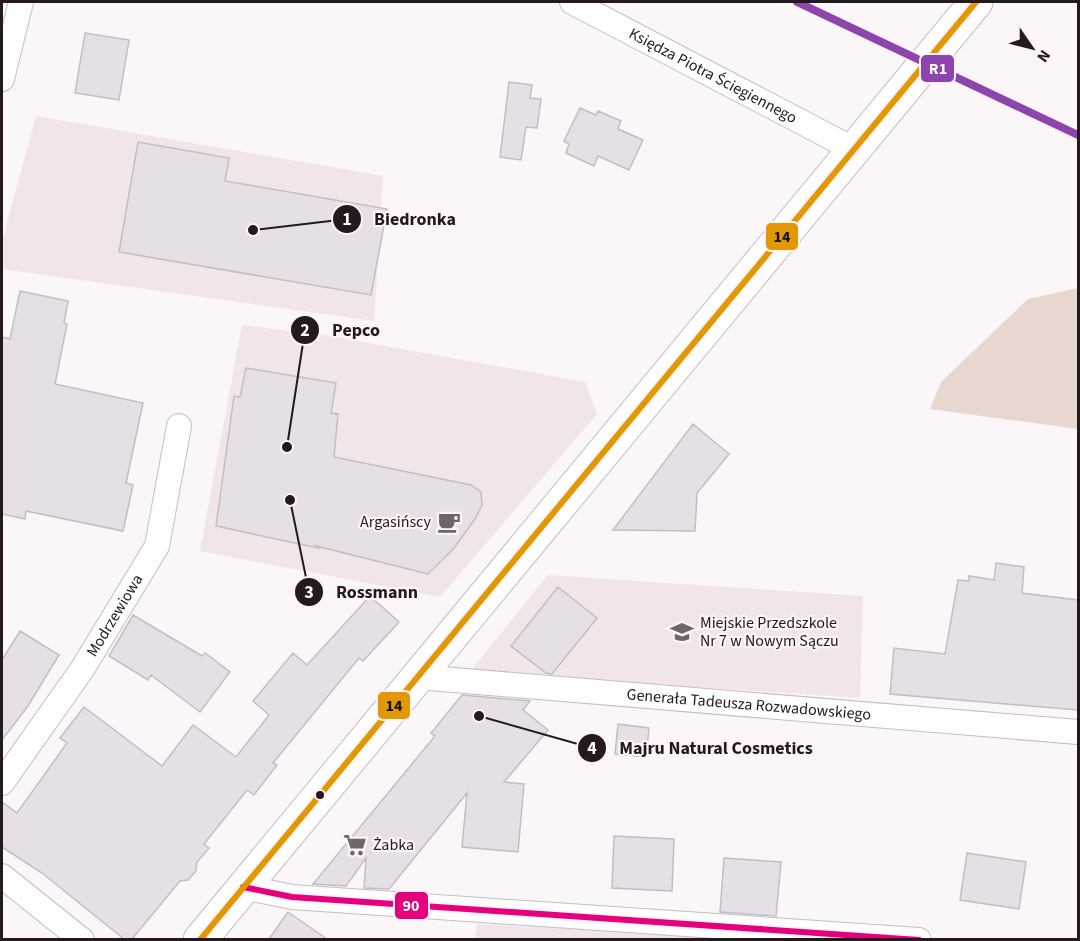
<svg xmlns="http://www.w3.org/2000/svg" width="1080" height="941" viewBox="0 0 1080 941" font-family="'Source Sans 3',sans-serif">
	<rect width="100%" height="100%" fill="#fbf6f8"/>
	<path fill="#f1e5ea" d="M36,116L383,176L374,321L2,269V241Z
		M242,325L330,336L585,382L597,414L440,597L200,551Z
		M548,575L863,596L860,698L531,676L473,668Z
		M477,924L766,939L475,940Z"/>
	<path fill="#e8d7cf" d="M1078,288V429L930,409L941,382L1028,299Z"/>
	<path fill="#e6dfe7" stroke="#c4bdc4" stroke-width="1.5" d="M85,33L129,40L119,100L75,93Z
		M509,82L532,85L530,98L541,99L537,128L526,127L521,160L500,157Z
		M580,108L596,115L598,111L621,121L618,129L643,140L629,170L598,156L594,166L566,153L569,144L564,141Z
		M138,142L229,158L225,181L387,209L371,295L119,252Z
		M20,291L68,301L64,323L67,324L55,384L143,403L126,483L133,485L123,531L26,511L25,519L2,514V337L10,339Z
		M246,368L336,383L331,413L338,414L334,457L471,485L481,492L482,505L475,519L454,548L428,574L316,546L318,548L216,526L234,396L240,397Z
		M693,424L729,454L697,493L695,531L613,530Z
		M996,563L1024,567L1022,593L1078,600V710L890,694L894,648L945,654L958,580L969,581V576L994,580Z
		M558,587L597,618L552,674L546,673L511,646Z
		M370,596L399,622L363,661L359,658L273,763L277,765L254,795L247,790L204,844L209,848L197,862L196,871L188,880L180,881L132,939H124L42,873L2,847V802L17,813L67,743L60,738L84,707L162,766L193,725L236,757L269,715L253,701L293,653L307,665Z
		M133,615L202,656L205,653L230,672L200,712L151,675L148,680L109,656Z
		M20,631L59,655L28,706L2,740V660Z
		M462,695L530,701L523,710L548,730L504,782L524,784L518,852L462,847L467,793L389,889L364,888L366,858L346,886L313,884L435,736L431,733Z
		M618,724L649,728L646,757L615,754Z
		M614,836L674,839L672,891L612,888Z
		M967,853L1026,862L1019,909L960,900Z
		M724,858L781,862L776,916L720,912Z
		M288,912L327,939H269Z"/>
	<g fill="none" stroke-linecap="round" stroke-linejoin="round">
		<g stroke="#c6bdc2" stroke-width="26">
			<g id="street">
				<path id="s1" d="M572,2L853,149"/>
				<path d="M2,79L21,2"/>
				<path id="s2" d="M418,677L1078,732"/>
				<path id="s3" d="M2,783L83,668L157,546L179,426"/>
				<path d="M2,876L82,940"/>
				<path d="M243,887L292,897L919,940"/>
			</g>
		</g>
		<g stroke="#c6bdc2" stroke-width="35">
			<path id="secondary" d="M200,940L976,2"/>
		</g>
		<use href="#street" stroke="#fefefe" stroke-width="24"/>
		<use href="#secondary" stroke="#fefefe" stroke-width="33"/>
		<g stroke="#fdf4f8" stroke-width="10">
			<path id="bus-1" d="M243,887L292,897L919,940"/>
		</g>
		<g stroke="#fdf4f8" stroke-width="10">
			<path id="bus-2" d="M200,940L976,2"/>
		</g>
		<use href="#bus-1" stroke="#e5007d" stroke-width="6"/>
		<use href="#bus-2" stroke="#e29803" stroke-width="6"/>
		<g stroke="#fdf4f8" stroke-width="12">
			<path id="rail-1" d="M797,2L1078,135"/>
		</g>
		<use href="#rail-1" stroke="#8e44ad" stroke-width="8"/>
	</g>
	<defs>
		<g id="cafe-bare" transform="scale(1.8)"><path d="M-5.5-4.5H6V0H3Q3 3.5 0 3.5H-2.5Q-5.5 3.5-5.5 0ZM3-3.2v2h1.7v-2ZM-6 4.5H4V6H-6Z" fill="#70666a" stroke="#fdf4f8" stroke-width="2.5" paint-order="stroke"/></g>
		<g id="school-bare" transform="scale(1.8)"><path d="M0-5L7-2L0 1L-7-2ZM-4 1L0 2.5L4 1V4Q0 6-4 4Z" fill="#70666a" stroke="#fdf4f8" stroke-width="2.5" paint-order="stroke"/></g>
		<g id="supermarket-bare" transform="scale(1.8)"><path d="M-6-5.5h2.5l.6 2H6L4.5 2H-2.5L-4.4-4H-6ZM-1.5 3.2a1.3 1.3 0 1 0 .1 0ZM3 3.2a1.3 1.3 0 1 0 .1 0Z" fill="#70666a" stroke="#fdf4f8" stroke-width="2.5" paint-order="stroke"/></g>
	</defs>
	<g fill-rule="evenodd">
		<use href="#cafe-bare" x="449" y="522"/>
		<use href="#school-bare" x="682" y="632"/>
		<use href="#supermarket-bare" x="355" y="845"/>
	</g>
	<circle fill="#25181e" stroke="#fdf4f8" stroke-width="2" cx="320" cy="795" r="5"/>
	<g text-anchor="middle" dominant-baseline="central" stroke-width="4.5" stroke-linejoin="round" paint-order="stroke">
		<g font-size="16" fill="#25181e" stroke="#fdf4f8">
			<text stroke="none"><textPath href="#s1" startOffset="159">Księdza Piotra Ściegiennego</textPath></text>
			<text stroke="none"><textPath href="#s3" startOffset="202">Modrzewiowa</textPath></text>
			<text stroke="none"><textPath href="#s2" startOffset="332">Generała Tadeusza Rozwadowskiego</textPath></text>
		</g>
		<g font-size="16" fill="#25181e" stroke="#fdf4f8" text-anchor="start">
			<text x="431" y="522" text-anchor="end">Argasińscy</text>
			<text x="700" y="623">Miejskie Przedszkole<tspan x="700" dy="18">Nr 7 w Nowym Sączu</tspan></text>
			<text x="373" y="845">Żabka</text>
		</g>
	</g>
	<path fill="none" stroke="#25181e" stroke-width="2" d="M253 230L347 219M287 447L305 330M290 500L309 592M479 716L592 748"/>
	<g fill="#25181e" stroke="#fdf4f8" stroke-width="2">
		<circle cx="253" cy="230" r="6"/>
		<circle cx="287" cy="447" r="6"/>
		<circle cx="290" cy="500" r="6"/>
		<circle cx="479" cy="716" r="6"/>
		<circle cx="347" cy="219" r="15"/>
		<circle cx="305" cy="330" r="15"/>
		<circle cx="309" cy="592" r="15"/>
		<circle cx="592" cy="748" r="15"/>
	</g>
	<g font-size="18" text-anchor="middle" font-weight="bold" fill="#fff">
		<text x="347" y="225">1</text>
		<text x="305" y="336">2</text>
		<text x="309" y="598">3</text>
		<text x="592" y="754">4</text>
	</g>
	<g font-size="18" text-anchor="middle" font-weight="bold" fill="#25181e" stroke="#fdf4f8" stroke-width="4.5" stroke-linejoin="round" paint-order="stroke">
		<text x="415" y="225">Biedronka</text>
		<text x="356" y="336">Pepco</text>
		<text x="377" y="598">Rossmann</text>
		<text x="716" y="754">Majru Natural Cosmetics</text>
	</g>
	<g stroke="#fdf4f8" stroke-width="2">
		<rect x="920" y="54" width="35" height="29" rx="6" fill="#8e44ad"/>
		<rect x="765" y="222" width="34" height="29" rx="6" fill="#e29803"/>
		<rect x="377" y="691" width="34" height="29" rx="6" fill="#e29803"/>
		<rect x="394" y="891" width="35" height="29" rx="6" fill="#e5007d"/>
	</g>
	<g font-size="16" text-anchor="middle" font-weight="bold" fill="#fff">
		<text x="938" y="74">R1</text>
		<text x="411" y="911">90</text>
	</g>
	<g font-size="16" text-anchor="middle" font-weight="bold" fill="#111">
		<text x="782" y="242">14</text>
		<text x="394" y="711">14</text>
	</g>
	<rect width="1080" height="941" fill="none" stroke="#25181e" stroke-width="6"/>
	<g transform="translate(1032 48) rotate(125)" stroke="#fdf4f8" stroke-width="4.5" paint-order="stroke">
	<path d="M0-4.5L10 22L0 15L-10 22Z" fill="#25181e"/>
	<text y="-9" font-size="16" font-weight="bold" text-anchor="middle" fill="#25181e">N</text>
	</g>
</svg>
